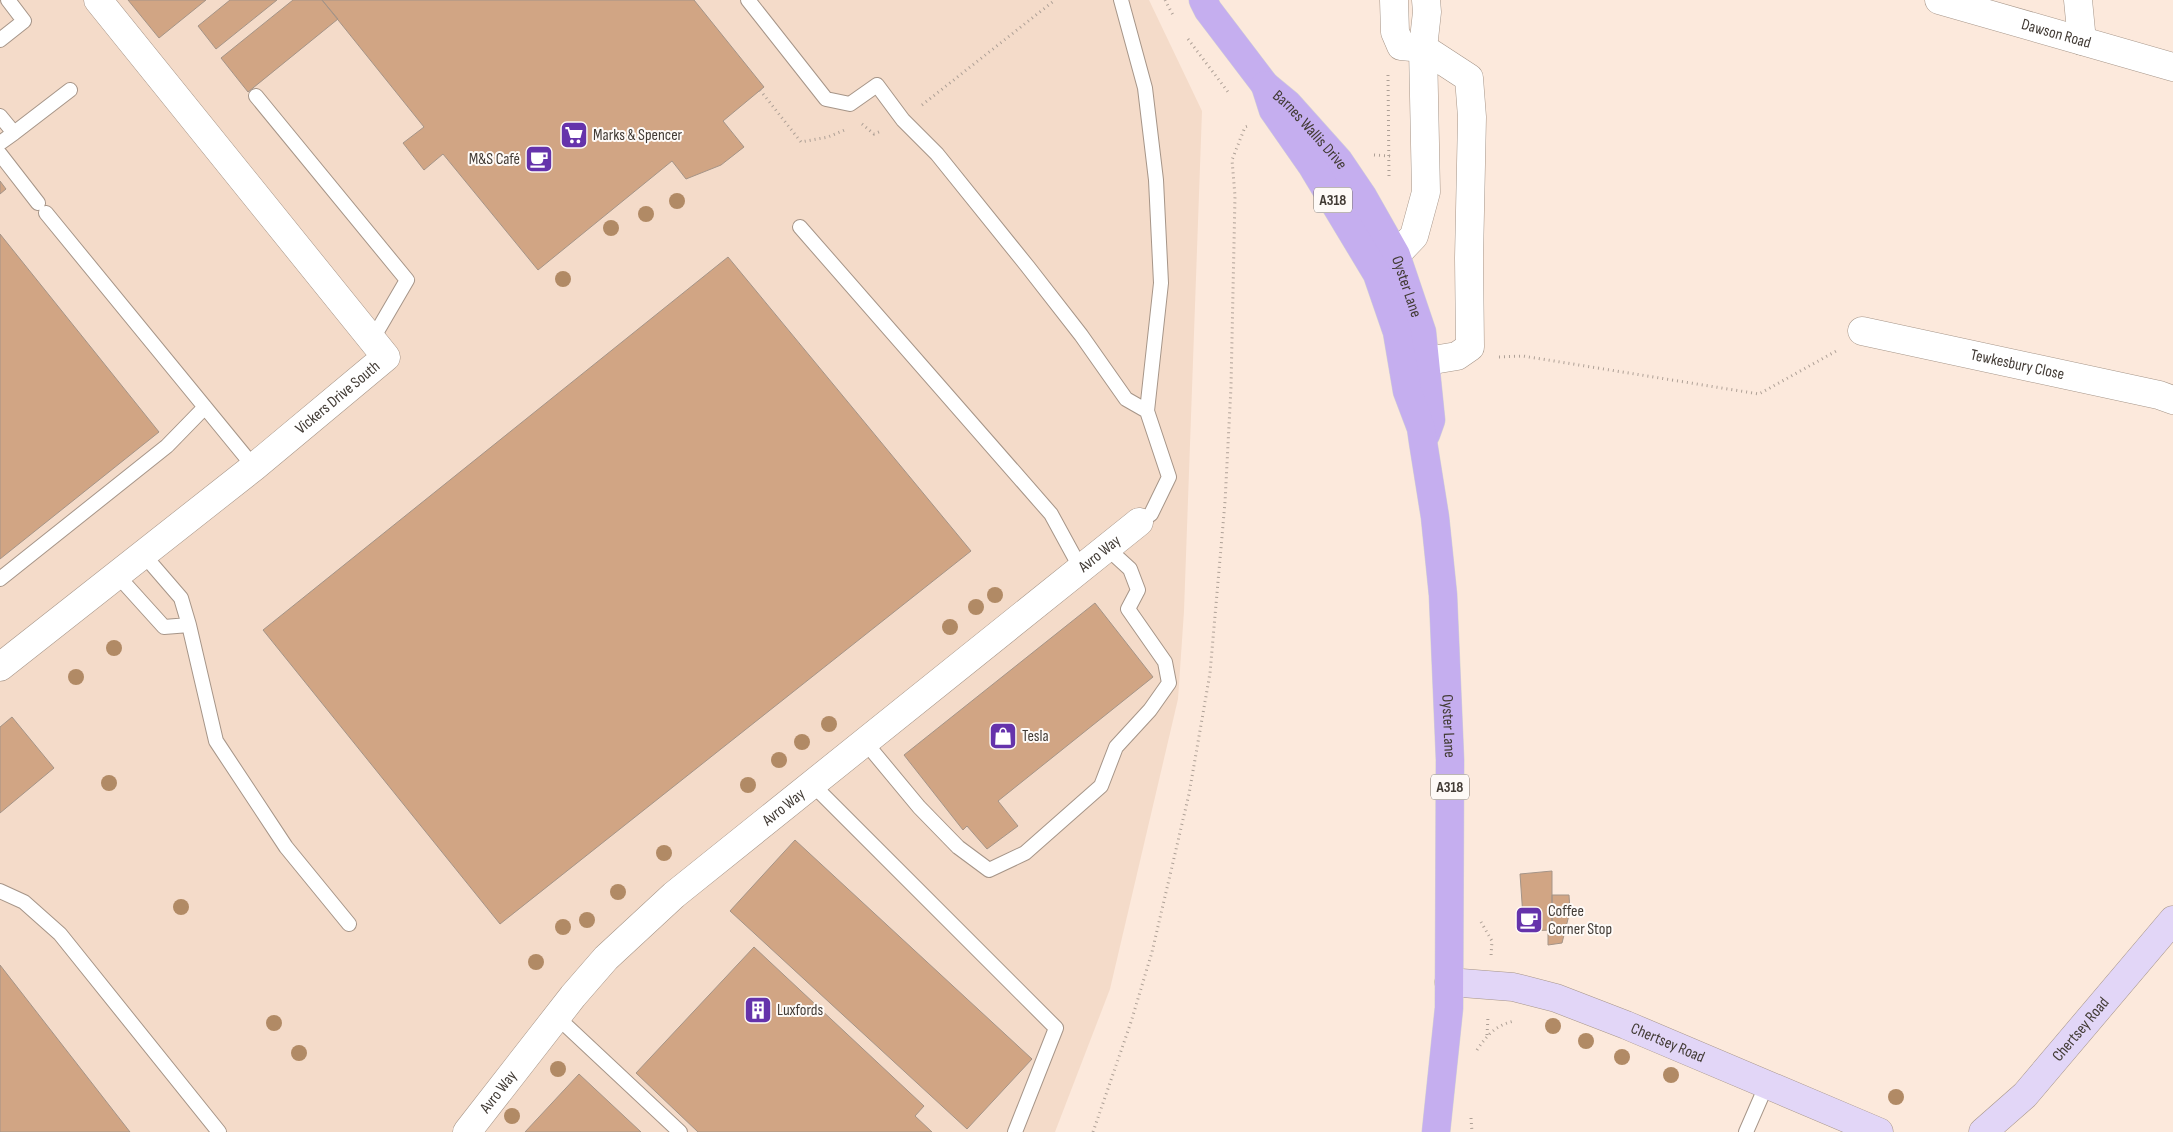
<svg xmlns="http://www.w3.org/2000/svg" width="2173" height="1132" viewBox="0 0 2173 1132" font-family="'Sofia Sans Condensed',sans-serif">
	<rect width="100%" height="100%" fill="#fce9dc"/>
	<path fill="#f4dbc9" d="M0,0H1149L1202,111L1184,611L1178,699L1110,989L1055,1132H0Z"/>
	<path fill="#d1a584" stroke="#a59487" d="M128,0H206L159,38Z
		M230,0H277L216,49L198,26Z
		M293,0H322L338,19L248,92L221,58Z
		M322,0H694L764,87L723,121L744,147L721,165L686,179L672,161L538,270L443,154L424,170L403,143L424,127Z
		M0,181L6,189L0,194Z
		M0,234L159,432L0,559Z
		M728,257L971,551L500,924L263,630Z
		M1095,603L1153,677L998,801L1018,826L987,849L967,826L963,830L904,755Z
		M12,717L54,768L0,813V727Z
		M795,840L1032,1059L967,1129L730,911Z
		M1552,871V930L1524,931L1520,874Z
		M1552,895H1569L1570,911L1562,943L1548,945V930H1552Z
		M754,947L924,1106L915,1116L932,1132H698L636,1073Z
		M0,965L130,1132H0Z
		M579,1074L641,1132H525Z"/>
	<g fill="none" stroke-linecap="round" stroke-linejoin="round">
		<g stroke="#a69588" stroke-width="16">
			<path id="lane" d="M748,0L826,99L850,104L877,85L903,120L937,154L1028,267L1081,335L1126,399L1147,411L1161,283L1156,180L1145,88L1121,0
				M0,40L24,21L8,0
				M256,96L407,280L372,340
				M0,116L14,133L70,90
				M0,143L14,133
				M0,154L38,203
				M46,213L254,467
				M800,227L1051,514L1081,569
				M1139,522L1151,514L1169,477L1147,411
				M143,554L181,598L189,625L216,741L286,847L349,924
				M117,575L164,627L189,625
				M0,579L167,446L205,407
				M865,742L919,807L958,847L989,870L1025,853L1101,786L1116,747L1150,710L1169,683L1165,662L1128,609L1138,590L1130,569L1107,548
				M812,784L1056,1028L1015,1132
				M0,891L24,902L60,934L219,1132
				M557,1017L680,1132
				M1746,1132L1766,1086"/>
		</g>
		<g stroke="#a69588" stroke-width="29">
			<g id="street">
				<path d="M1394,0L1395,32L1401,46L1423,48L1469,78L1472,117L1469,258L1470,347L1457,356L1439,359L1404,370"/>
				<path id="s1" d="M1939,0L2173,67"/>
				<path d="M2078,0L2082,41"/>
				<path d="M1396,255L1414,236L1426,192L1423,48L1427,12L1426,0"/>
				<path id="s2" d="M1862,331L2159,395L2173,400"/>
				<path id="s3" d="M0,667L254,467L386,357L98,0"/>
				<path id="s4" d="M467,1132L573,996L606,958L674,895L1139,522"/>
			</g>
		</g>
		<g stroke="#a69588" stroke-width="29">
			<g id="secondary">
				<path id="s5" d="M1449,982L1513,987L1556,998L1626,1025L1879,1132"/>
				<path id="s6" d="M1983,1132L2025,1095L2173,920"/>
			</g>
		</g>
		<g stroke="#d5d4d3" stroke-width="29">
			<g id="primary">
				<path id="s7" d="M1203,0L1208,10L1265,85L1288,104L1339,161L1362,195L1396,255L1422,332L1431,420L1426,434"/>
				<path id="s8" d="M1265,85L1273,110L1312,166L1377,274L1397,332L1407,391L1421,428L1423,442L1435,517L1443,595L1450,760L1449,1008L1436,1132"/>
			</g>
		</g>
		<path stroke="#aea096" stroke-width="3" stroke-dasharray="1 4" stroke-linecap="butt" d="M1165,0L1174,17
			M1188,39L1228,92
			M1388,75L1389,178
			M760,90L801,142L828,137L847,129
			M922,105L1055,0
			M862,124L874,134L881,131
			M1374,155L1390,156
			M1499,357L1523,356L1759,394L1838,350
			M1481,922L1492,941L1491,956
			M1487,1035L1488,1017
			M1477,1050C1487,1035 1496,1025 1514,1021
			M1471,1118L1472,1132
			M1093,1132L1131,1022L1152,952L1189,794L1210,673L1225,502L1231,387L1235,196L1232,160L1245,127L1248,126"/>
		<use href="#lane" stroke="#fff" stroke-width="14"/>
		<use href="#street" stroke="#fff" stroke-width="28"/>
		<use href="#secondary" stroke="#e2d6f7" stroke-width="28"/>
		<use href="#primary" stroke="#c5aeef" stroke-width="28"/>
	</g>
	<g fill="#b18a65">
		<circle cx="677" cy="201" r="8"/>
		<circle cx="646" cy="214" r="8"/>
		<circle cx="611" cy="228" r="8"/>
		<circle cx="563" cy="279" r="8"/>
		<circle cx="995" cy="595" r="8"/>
		<circle cx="976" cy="607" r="8"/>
		<circle cx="950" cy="627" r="8"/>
		<circle cx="114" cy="648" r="8"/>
		<circle cx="76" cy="677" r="8"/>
		<circle cx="829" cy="724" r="8"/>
		<circle cx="802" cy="742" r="8"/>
		<circle cx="779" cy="760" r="8"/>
		<circle cx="109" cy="783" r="8"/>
		<circle cx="748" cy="785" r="8"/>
		<circle cx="664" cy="853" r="8"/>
		<circle cx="618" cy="892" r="8"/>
		<circle cx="181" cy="907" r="8"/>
		<circle cx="587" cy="920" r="8"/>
		<circle cx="563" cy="927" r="8"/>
		<circle cx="536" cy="962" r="8"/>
		<circle cx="274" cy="1023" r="8"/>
		<circle cx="1553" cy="1026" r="8"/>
		<circle cx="1586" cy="1041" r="8"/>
		<circle cx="299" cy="1053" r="8"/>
		<circle cx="1622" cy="1057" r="8"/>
		<circle cx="558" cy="1069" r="8"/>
		<circle cx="1671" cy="1075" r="8"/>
		<circle cx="1896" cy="1097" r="8"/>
		<circle cx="512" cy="1116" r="8"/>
	</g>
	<defs>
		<g id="supermarket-square" transform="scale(1.4375)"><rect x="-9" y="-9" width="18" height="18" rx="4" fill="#6533ab" stroke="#fefaf7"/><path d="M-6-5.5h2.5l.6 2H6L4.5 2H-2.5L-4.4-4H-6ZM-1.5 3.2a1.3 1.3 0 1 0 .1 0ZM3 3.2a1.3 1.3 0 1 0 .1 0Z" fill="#fff"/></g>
		<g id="cafe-square" transform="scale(1.4375)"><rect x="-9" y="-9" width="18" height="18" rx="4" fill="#6533ab" stroke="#fefaf7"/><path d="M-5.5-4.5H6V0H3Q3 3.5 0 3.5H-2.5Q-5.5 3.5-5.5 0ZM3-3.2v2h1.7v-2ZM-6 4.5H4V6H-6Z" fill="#fff"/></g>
		<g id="shop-square" transform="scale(1.4375)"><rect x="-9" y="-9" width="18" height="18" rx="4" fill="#6533ab" stroke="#fefaf7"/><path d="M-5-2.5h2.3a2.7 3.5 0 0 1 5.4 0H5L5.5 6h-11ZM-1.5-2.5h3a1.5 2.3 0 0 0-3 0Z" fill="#fff"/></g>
		<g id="building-square" transform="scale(1.4375)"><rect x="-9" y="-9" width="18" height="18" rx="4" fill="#6533ab" stroke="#fefaf7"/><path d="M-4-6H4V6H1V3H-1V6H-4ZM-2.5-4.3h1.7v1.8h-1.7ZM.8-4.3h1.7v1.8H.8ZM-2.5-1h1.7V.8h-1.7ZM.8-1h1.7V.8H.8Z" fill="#fff"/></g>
	</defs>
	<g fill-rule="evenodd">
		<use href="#supermarket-square" x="574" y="135"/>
		<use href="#cafe-square" x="539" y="159"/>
		<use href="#shop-square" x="1003" y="736"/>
		<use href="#cafe-square" x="1529" y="920"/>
		<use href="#building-square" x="758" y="1010"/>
	</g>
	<g text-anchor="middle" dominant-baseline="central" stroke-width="4" stroke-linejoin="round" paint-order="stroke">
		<g fill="#fefaf7" stroke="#7a746f" stroke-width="1">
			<rect x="1314" y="187.5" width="38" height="25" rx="4"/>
			<rect x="1431" y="774.5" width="38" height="25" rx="4"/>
		</g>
		<g font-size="15" font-weight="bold" fill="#423b35">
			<text x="1333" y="200">A318</text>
			<text x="1450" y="787">A318</text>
		</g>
		<g font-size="16" fill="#423b35" stroke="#fefaf7">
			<text stroke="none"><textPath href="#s1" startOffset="122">Dawson Road</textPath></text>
			<text stroke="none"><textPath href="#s7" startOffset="169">Barnes Wallis Drive</textPath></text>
			<text stroke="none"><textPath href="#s7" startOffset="355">Oyster Lane</textPath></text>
			<text stroke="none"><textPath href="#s2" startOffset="159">Tewkesbury Close</textPath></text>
			<text stroke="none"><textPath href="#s3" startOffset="432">Vickers Drive South</textPath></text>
			<text stroke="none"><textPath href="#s4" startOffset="861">Avro Way</textPath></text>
			<text stroke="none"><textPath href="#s8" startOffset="681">Oyster Lane</textPath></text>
			<text stroke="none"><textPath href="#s4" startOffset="456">Avro Way</textPath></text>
			<text stroke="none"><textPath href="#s6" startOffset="142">Chertsey Road</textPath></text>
			<text stroke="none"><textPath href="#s5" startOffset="229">Chertsey Road</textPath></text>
			<text stroke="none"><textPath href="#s4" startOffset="51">Avro Way</textPath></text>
		</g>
		<g font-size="16" fill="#423b35" stroke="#fefaf7" text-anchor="start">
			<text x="593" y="135">Marks &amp; Spencer</text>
			<text x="520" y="159" text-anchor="end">M&amp;S Café</text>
			<text x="1022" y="736">Tesla</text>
			<text x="1548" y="911">Coffee<tspan x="1548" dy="18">Corner Stop</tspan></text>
			<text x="777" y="1010">Luxfords</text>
		</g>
	</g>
</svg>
